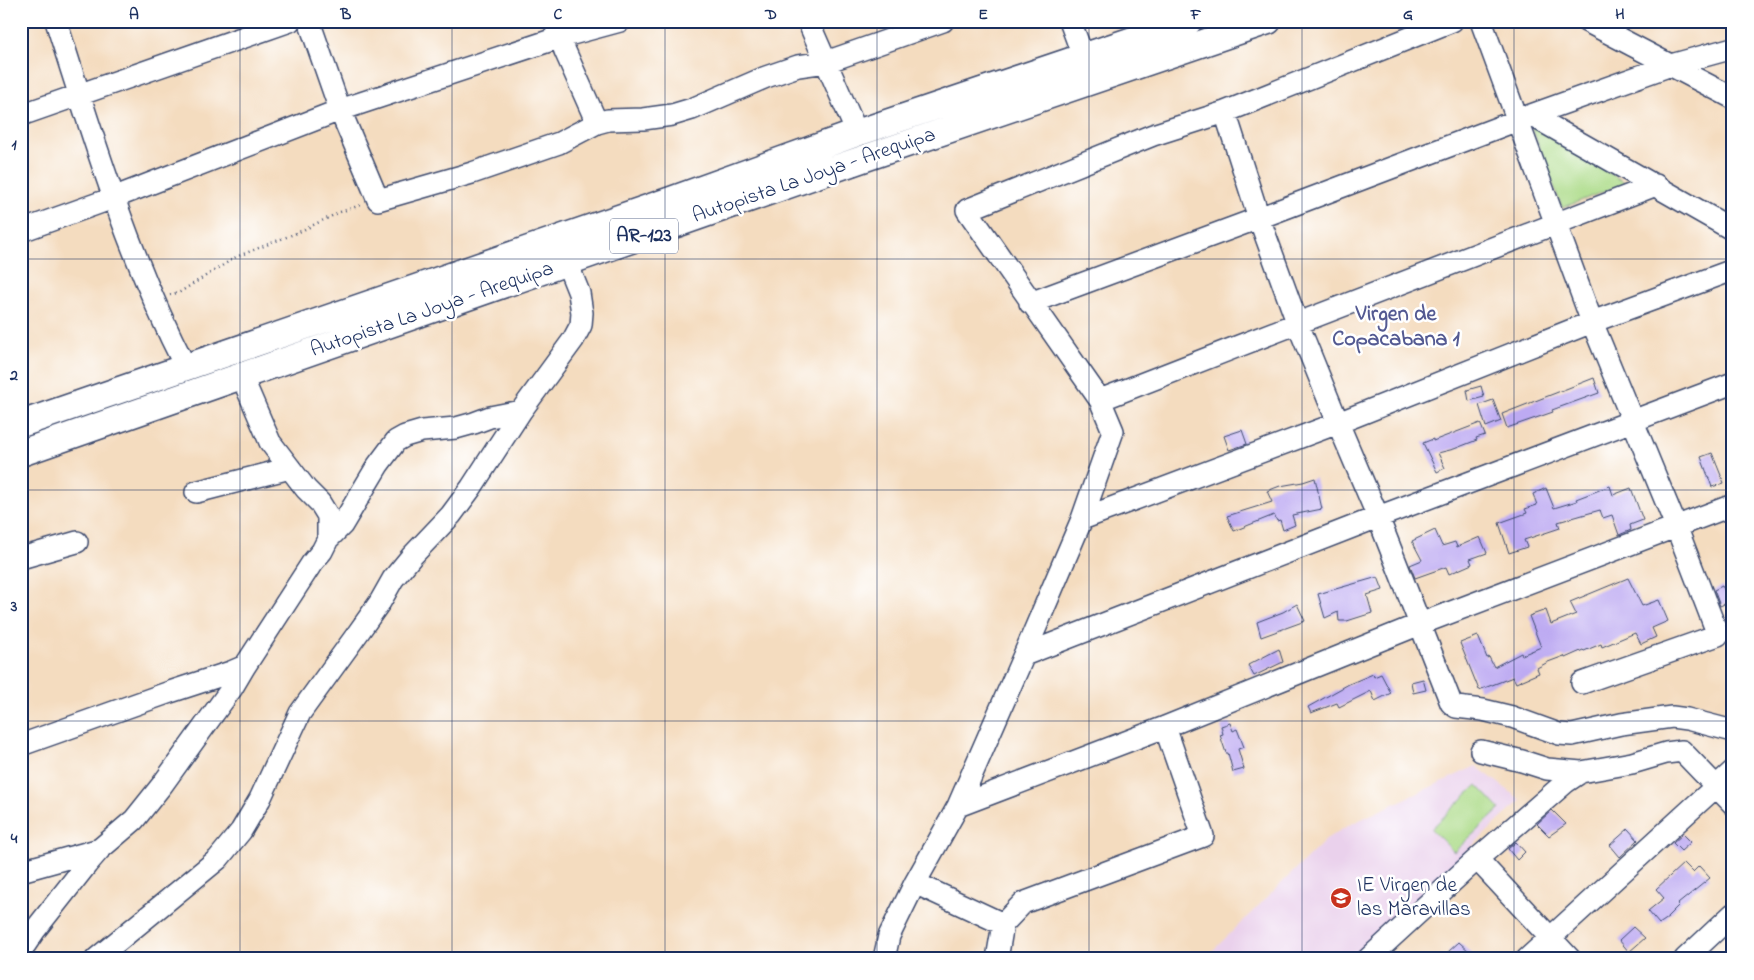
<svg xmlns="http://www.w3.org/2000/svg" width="1754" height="980" viewBox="0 0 1754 980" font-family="'Indie Flower',sans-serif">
	<rect width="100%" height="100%" fill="#fff"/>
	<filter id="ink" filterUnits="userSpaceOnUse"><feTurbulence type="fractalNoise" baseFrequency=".02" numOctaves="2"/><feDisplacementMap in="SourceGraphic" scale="10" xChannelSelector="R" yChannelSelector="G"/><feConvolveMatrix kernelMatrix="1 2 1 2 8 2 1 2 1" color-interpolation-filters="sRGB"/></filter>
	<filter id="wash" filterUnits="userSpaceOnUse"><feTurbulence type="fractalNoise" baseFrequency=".0096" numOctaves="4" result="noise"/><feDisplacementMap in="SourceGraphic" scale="20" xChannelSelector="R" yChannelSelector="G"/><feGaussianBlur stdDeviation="1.12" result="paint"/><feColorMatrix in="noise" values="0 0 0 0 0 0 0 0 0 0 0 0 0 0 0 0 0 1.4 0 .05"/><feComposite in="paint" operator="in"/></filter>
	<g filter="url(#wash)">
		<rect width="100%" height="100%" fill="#f4dcbf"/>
		<path fill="#ead1ec" d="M1476,766L1521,800L1352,959H1204L1329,837L1351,824Z"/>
		<path fill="#acdb88" stroke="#648573" d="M1531,125L1626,183L1562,208Z
			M1477,785L1500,809L1454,852L1431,829Z"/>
		<g id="blocks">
			<path fill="#bdaaf2" d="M1594,378L1599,393L1552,410L1553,412L1507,428L1502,414Z
				M1481,386L1484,397L1469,401L1467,390Z
				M1493,400L1501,421L1486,427L1479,405Z
				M1480,423L1485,435L1476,438L1477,440L1454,449L1438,453L1445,468L1437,472L1423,443L1433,439V441Z
				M1242,430L1247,444L1229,450L1224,436Z
				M1712,453L1724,483L1712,487L1701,457Z
				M1315,478L1322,509L1292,515L1295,525L1283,530L1280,520L1277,521L1274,515L1234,531L1227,516L1272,502L1267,491L1280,486L1303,482Z
				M1610,486L1613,495L1631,488L1643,520L1630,525L1631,530L1619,535L1612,515L1603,518L1600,510L1558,522L1560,528L1524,540L1527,547L1509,553L1499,523L1527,513L1525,509L1537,505L1533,494L1546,488L1554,508L1577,501L1576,499Z
				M1435,530L1442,546L1455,542L1457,547L1480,537L1487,553L1470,559L1472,564L1449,574L1446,567L1415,578L1410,565L1422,560L1412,541Z
				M1378,577L1383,590L1367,595L1372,613L1347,621H1339L1338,612L1325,618L1318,594Z
				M1628,578L1642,606L1659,600L1668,621L1652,628L1656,637L1641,644L1635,633L1602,647L1601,644L1584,651L1583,650L1565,658L1564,656L1548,662L1537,668L1539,673L1516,683L1513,677L1479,690L1460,643L1478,636L1487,658L1489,657L1494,667L1521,653L1522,655L1541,647L1529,616L1546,610L1551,624L1576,614L1570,602Z
				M1722,586L1731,601L1720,606L1714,590Z
				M1297,604L1305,621L1261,637L1257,622L1283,612Z
				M1279,649L1283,662L1254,676L1248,665Z
				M1373,674L1374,677L1381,674L1391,693L1375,701L1371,691L1339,707L1337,703L1311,713L1308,707L1349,684Z
				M1423,679L1426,690L1413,693L1411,682Z
				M1230,723L1233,731L1237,729L1244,747L1238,749L1244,769L1233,772L1228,753H1226L1220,735L1223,734L1221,726Z
				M1552,810L1566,824L1549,836L1537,824Z
				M1628,829L1638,840L1620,857L1610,845Z
				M1683,834L1691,842L1681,851L1673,843Z
				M1516,842L1525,852L1517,860L1508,849Z
				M1684,863L1693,872L1699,866L1710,878L1678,904L1679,905L1667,917L1668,918L1659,924L1648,911L1664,898L1656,889Z
				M1633,927L1645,938L1629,952L1619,940Z
				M1459,942L1471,953L1465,959H1455L1448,952Z"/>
		</g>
	</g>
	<g filter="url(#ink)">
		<use href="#blocks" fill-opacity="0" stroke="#3c496d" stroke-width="1"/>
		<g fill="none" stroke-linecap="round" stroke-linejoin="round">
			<g stroke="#3c496d" stroke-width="24">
				<path id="minor" d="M56,21C93,138 129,257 185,366
					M309,21L340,110L378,200L472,173L559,143L597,123L608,120L643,119L672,115L692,109L766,77L798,66L826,62L943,21
					M554,21L565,51L597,123
					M808,21L857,133
					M1070,21L1083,56
					M1481,21L1592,322L1676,526L1718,635L1582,683
					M1586,21L1733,98
					M1225,112L1259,218L1297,322L1338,423L1378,517L1451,703L1456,707L1483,710L1512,717L1559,734L1572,735L1621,724L1672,717L1687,719L1733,731
					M21,115L290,21
					M1531,115L1733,230
					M21,231L113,198L340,110L561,37L620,21
					M1030,303L1259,218L1531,115L1671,65L1733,48
					M1100,400C1285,327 1472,258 1656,185
					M196,492L290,468
					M1082,519L1338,423L1592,322L1733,270
					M328,539L342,525L378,465L396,441L405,436L422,431L456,428L474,423L490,417L521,411L573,340L581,325L582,313L579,293L567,263
					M21,558L77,542
					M1024,655L1378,517L1733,383
					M21,745L170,692L231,672L245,666L312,563L322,551L328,539V516L320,503L306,489L270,442L242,377
					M1481,751L1522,761L1547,769L1581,772
					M958,806L1165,727L1420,624L1733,505
					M1477,859L1570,959
					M21,871L100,849
					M915,883L1003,924
					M21,951L35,930L87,864L100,849L134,820L162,785L232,688L245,666
					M96,959L218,859L241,831L260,799L300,713L358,633L380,602L393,579L412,556L451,515L471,488L521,411
					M884,959L889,936L915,883L958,806L1024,655L1082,519L1113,431L1100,400L967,210L1153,135L1225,112L1452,21
					M997,959L1003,924L1023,903L1203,836L1165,727
					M1368,959L1477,859L1566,782L1581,772L1632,763L1666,753L1682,751L1733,804
					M1527,959L1733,771
					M1685,959L1733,914"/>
			</g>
			<g stroke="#3c496d" stroke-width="29">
				<path id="major" d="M21,424L671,200L857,133L1189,21
					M21,453L871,156L1268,21"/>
			</g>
			<path stroke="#3c496d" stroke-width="2.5" stroke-dasharray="1 4" stroke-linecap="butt" d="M170,295L180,292L236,257L299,232L340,212L361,205"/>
			<use href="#minor" stroke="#fff" stroke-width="21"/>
			<use href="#major" stroke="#fff" stroke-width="26"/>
		</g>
	</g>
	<path fill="none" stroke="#1b2f5e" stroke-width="1" stroke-opacity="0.55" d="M240,21V959M452,21V959M665,21V959M877,21V959M1089,21V959M1302,21V959M1514,21V959M21,259H1733M21,490H1733M21,721H1733"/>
	<defs>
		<g id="school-disc" transform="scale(1.125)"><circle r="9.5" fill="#c8321e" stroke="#fff"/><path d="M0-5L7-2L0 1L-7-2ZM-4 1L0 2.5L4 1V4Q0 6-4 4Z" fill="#fff"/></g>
	</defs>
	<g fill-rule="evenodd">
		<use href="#school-disc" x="1341" y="898"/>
	</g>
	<g text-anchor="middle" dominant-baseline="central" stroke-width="5" stroke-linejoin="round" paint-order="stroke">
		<rect fill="#fff" stroke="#5f6d8e" stroke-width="1" x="610" y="218.5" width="68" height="35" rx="4"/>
		<g font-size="20" font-weight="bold" fill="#1b2f5e">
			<text x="644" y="236">AR-123</text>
		</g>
		<g font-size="21" fill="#1b2f5e" stroke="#fff">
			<text transform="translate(814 176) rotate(-19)">Autopista La Joya - Arequipa</text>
			<text transform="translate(432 310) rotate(-19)">Autopista La Joya - Arequipa</text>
		</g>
		<g font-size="21" fill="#1b2f5e" stroke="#fff" text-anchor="start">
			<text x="1357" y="886">IE Virgen de<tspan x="1357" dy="24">las Maravillas</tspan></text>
		</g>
		<g font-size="22" font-weight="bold" fill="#545a92" stroke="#fff">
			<text x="1396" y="315">Virgen de<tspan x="1396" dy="25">Copacabana 1</tspan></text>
		</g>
	</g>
	<rect width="1754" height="980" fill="none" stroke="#fff" stroke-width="55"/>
	<rect x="28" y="28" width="1698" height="924" fill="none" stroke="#1b2f5e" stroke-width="2"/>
	<g font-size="16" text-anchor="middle" font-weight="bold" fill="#1b2f5e">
		<text x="134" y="19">A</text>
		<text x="346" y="19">B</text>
		<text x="558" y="19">C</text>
		<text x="771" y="19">D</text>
		<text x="983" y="19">E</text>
		<text x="1196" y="19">F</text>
		<text x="1408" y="19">G</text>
		<text x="1620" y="19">H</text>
		<text x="14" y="149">1</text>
		<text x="14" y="380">2</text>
		<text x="14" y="611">3</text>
		<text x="14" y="843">4</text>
	</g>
</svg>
